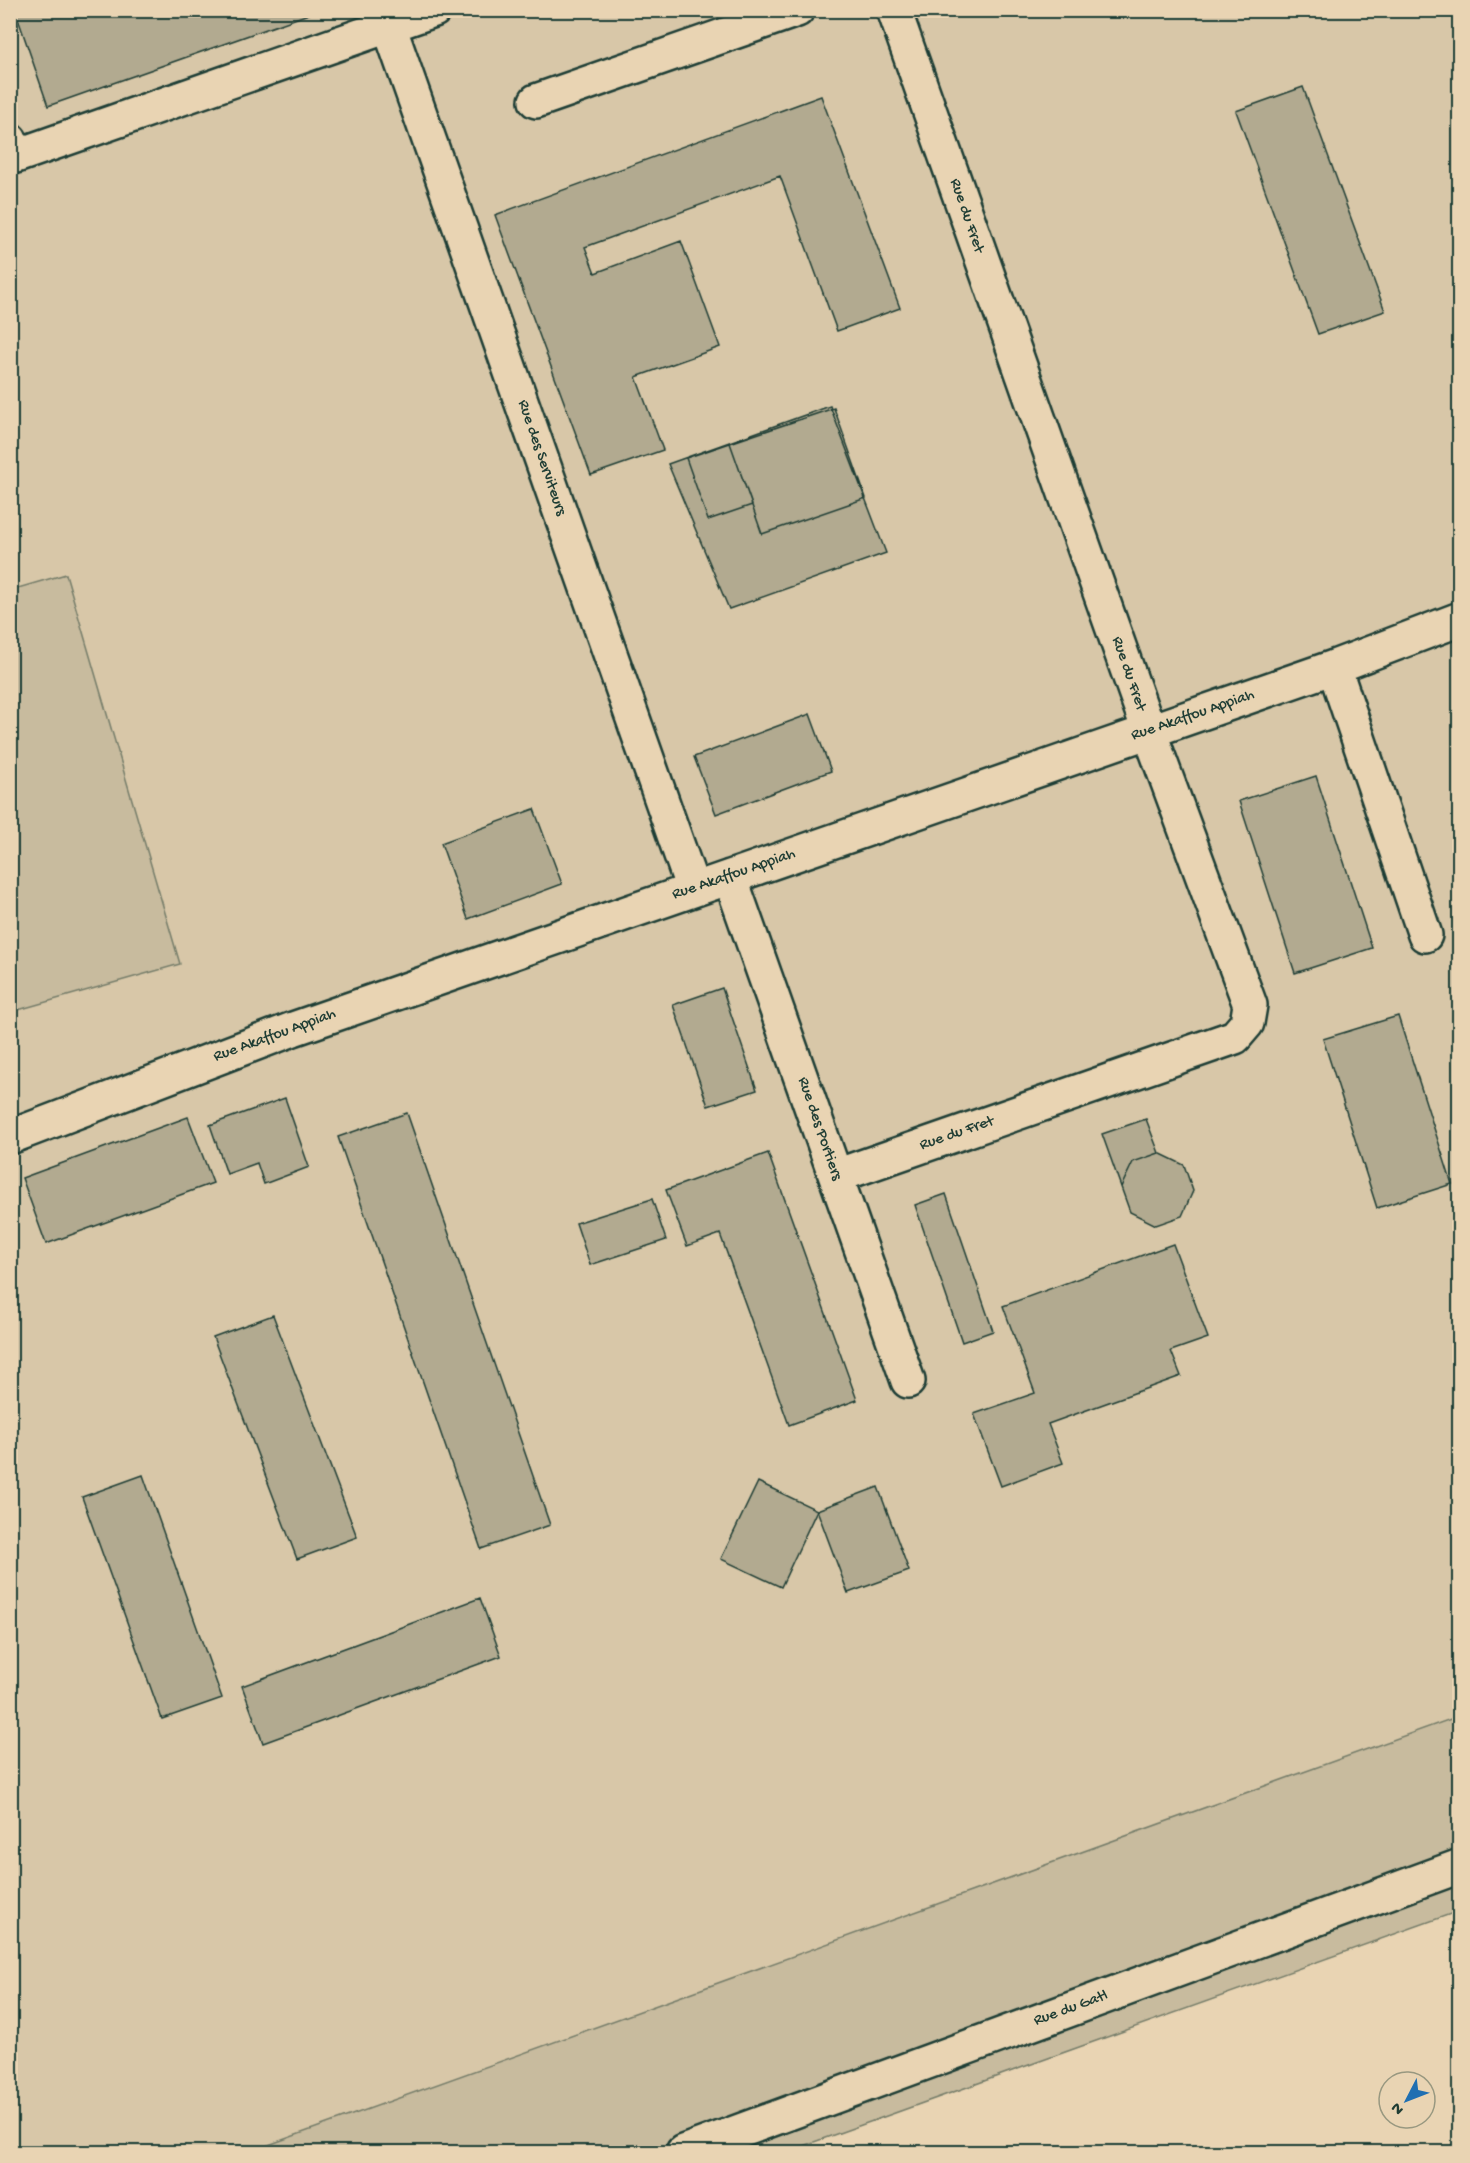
<svg xmlns="http://www.w3.org/2000/svg" width="1470" height="2163" viewBox="0 0 1470 2163" font-family="'Gochi Hand',sans-serif">
	<rect width="100%" height="100%" fill="#e9d4b3"/>
	<filter id="ink" filterUnits="userSpaceOnUse"><feTurbulence type="fractalNoise" baseFrequency=".0167" numOctaves="2"/><feDisplacementMap in="SourceGraphic" scale="12" xChannelSelector="R" yChannelSelector="G"/><feConvolveMatrix kernelMatrix="1 2 1 2 8 2 1 2 1" color-interpolation-filters="sRGB"/></filter>
	<g filter="url(#ink)">
		<path fill="#d8c7a8" d="M11,11H1459V1716L249,2152H11Z"/>
		<path fill="#c8bb9e" stroke="#747c69" stroke-width="1.5" d="M66,574L180,964L11,1012V590Z
			M1459,1716V1911L786,2152H249Z"/>
		<path fill="#b2aa90" stroke="#1f3d34" stroke-width="1.5" d="M15,10H320L48,106Z
			M1303,87L1385,311L1318,334L1236,111Z
			M821,96L900,308L837,331L780,176L585,247L595,273L681,241L720,347L636,377L663,450L591,475L495,215Z
			M830,406L886,553L729,609L668,464Z
			M834,408L866,498L762,534L730,443Z
			M730,443L752,505L708,520L686,458Z
			M810,714L831,771L716,814L694,757Z
			M1316,776L1372,948L1295,973L1239,801Z
			M534,809L562,884L468,919L441,843Z
			M722,988L757,1090L708,1106L673,1005Z
			M1398,1016L1452,1184L1377,1208L1323,1039Z
			M285,1098L309,1167L264,1184L257,1163L227,1174L210,1125Z
			M407,1113L550,1525L481,1549L338,1137Z
			M188,1117L213,1183L46,1244L22,1178Z
			M1146,1119L1159,1153L1133,1162L1121,1187L1102,1134Z
			M768,1153L857,1400L789,1425L720,1234L687,1246L666,1190Z
			M1159,1153L1184,1165L1193,1191L1182,1216L1156,1225L1130,1212L1121,1187L1133,1162Z
			M946,1194L993,1331L962,1342L915,1205Z
			M652,1199L666,1240L590,1265L576,1223Z
			M1173,1244L1208,1338L1171,1351L1181,1376L1048,1424L1063,1463L1001,1486L974,1414L1035,1393L1003,1306Z
			M273,1315L357,1537L297,1559L213,1337Z
			M143,1475L222,1698L162,1719L82,1497Z
			M758,1482L817,1510L781,1587L721,1559Z
			M878,1487L909,1571L848,1593L817,1510Z
			M480,1598L501,1656L263,1743L242,1686Z"/>
		<g fill="none" stroke-linecap="round" stroke-linejoin="round">
			<g stroke="#1f3d34" stroke-width="38">
				<path id="minor" d="M389,26L693,889
					M536,101L797,10
					M10,140L16,156L434,10
					M1334,667L1425,935
					M730,877L908,1381
					M10,1137L293,1029L1334,667L1460,619
					M836,1176L1235,1037L1247,1023L1250,1005L1149,731L894,10
					M683,2152L1460,1866"/>
			</g>
			<use href="#minor" stroke="#e9d4b3" stroke-width="33"/>
		</g>
	</g>
	<g text-anchor="middle" dominant-baseline="central" stroke-width="4.5" stroke-linejoin="round" paint-order="stroke">
		<g font-size="16" fill="#1f3d34" stroke="#e9d4b3">
			<text transform="translate(966 216) rotate(71)">Rue du Fret</text>
			<text transform="translate(541 458) rotate(71)">Rue des Serviteurs</text>
			<text transform="translate(1128 674) rotate(71)">Rue du Fret</text>
			<text transform="translate(1193 716) rotate(-19)">Rue Akaffou Appiah</text>
			<text transform="translate(734 875) rotate(-19)">Rue Akaffou Appiah</text>
			<text transform="translate(275 1036) rotate(-20)">Rue Akaffou Appiah</text>
			<text transform="translate(819 1129) rotate(71)">Rue des Portiers</text>
			<text transform="translate(957 1134) rotate(-19)">Rue du Fret</text>
			<text transform="translate(1071 2009) rotate(-20)">Rue du Gatl</text>
		</g>
	</g>
	<rect width="1470" height="2163" fill="none" stroke="#e9d4b3" stroke-width="36"/>
	<rect x="18" y="18" width="1434" height="2127" fill="none" stroke="#1f3d34" stroke-width="2" filter="url(#ink)"/>
	<g transform="translate(1407 2100) rotate(228)"><circle r="28" fill="#e9d4b3" stroke="#989880" stroke-width="1.5"/>
	<path d="M0-4.5L10 22L0 15L-10 22Z" fill="#1f6fb2"/>
	<text y="-9" font-size="16" font-weight="bold" text-anchor="middle" fill="#1f3d34">N</text>
	</g>
</svg>
